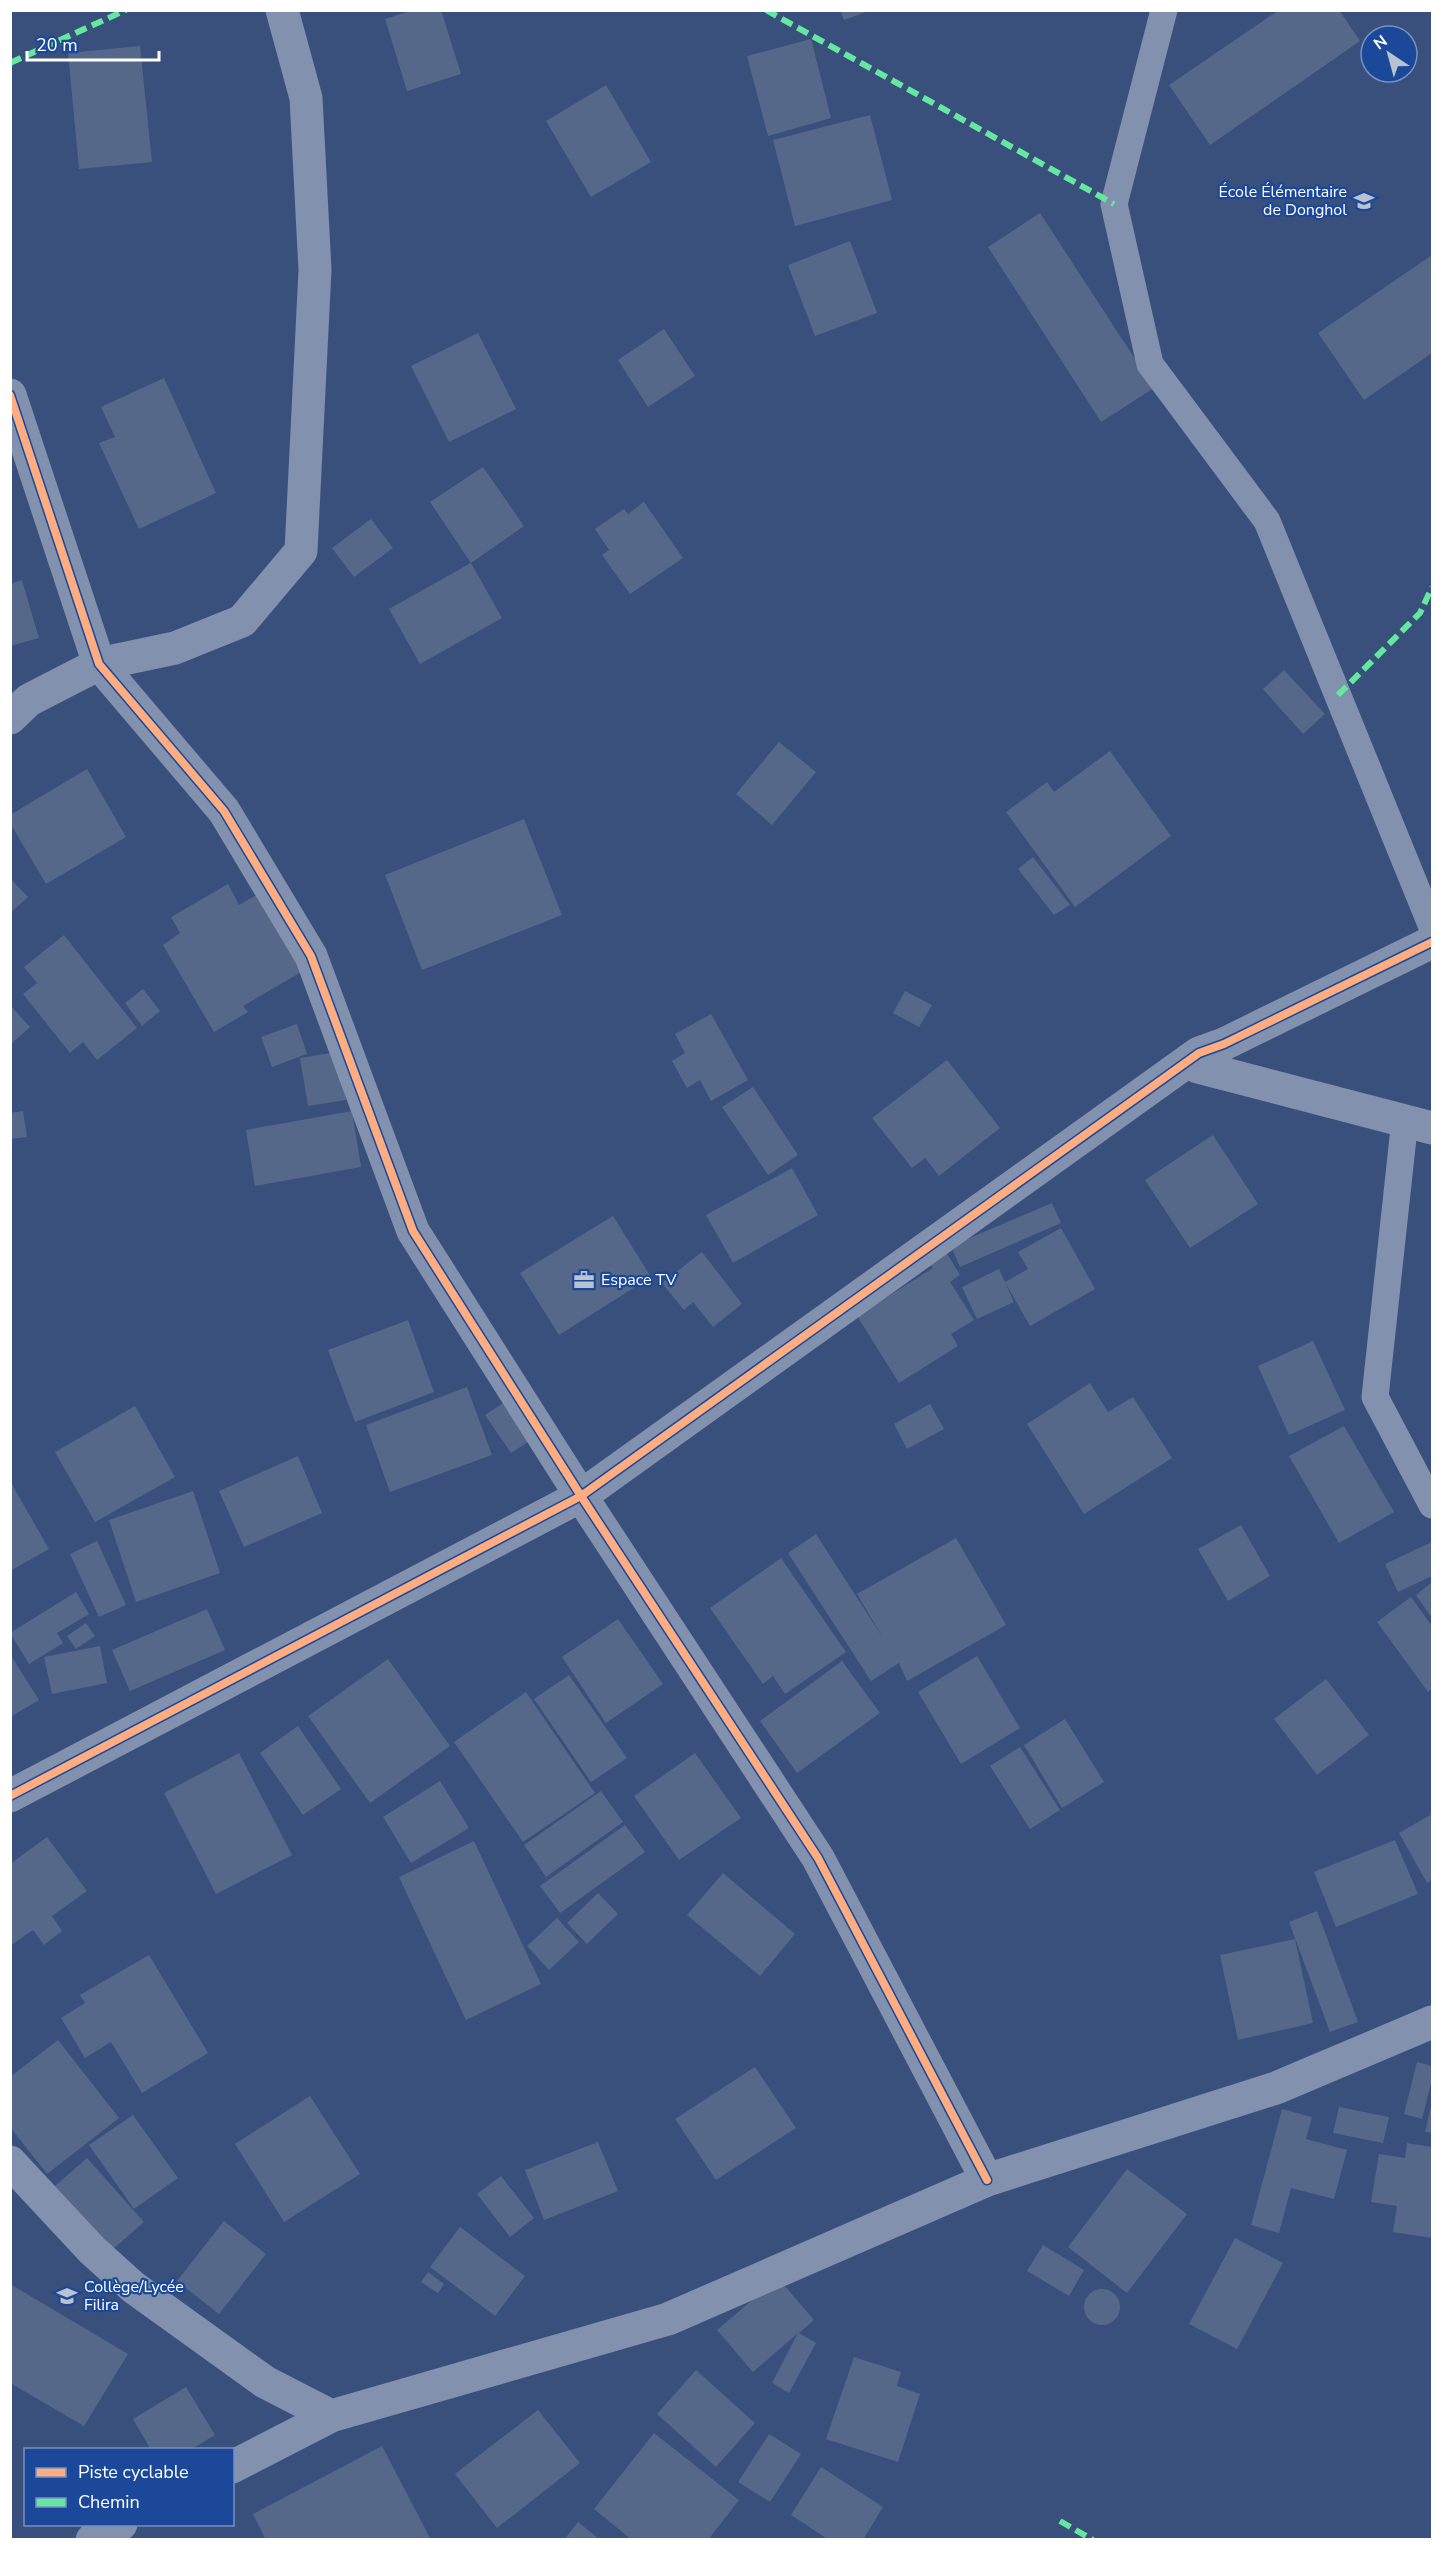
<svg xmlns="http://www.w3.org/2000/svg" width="1443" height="2550" viewBox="0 0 1443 2550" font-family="'Nunito Sans',sans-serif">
	<rect width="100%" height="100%" fill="#38507b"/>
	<path fill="#55688a" d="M414,10H441L461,74L407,91L385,19Z
		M840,10H869V11L844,20Z
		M1279,10H1339L1360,41L1210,145L1169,85Z
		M811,39L831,118L768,136L747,56Z
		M140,46L152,162L79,169L68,53Z
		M606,85L651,162L591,197L546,121Z
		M870,115L892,200L795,226L773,140Z
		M1040,213L1154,388L1101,422L988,247Z
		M850,241L877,313L815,336L788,265Z
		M1432,255V353L1364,400L1318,333Z
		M664,329L695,376L648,407L618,360Z
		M478,333L516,409L449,442L411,366Z
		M164,378L216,493L139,529L99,443L115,437L101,407Z
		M483,467L524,526L471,563L502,618L420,664L389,609L471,563L430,502Z
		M644,502L683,558L630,594L602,555L609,550L595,529L624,509L628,514Z
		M371,519L393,548L354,577L332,548Z
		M22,580L39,638L10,646V584Z
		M1284,670L1325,714L1303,734L1263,689Z
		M779,742L816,772L772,825L736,794Z
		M1110,751L1171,836L1075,907L1006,812L1047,782L1054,792Z
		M87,769L126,837L46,884L10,823V815Z
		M524,819L562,915L422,970L385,875Z
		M1033,857L1070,905L1054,915L1018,869Z
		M10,878L28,897L10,913Z
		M228,884L239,905L258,894L303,971L243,1006L248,1012L214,1032L163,945L180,933L171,917Z
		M64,935L137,1028L97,1060L83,1042L70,1053L23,994L37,983L24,967Z
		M143,989L160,1011L142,1026L125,1003Z
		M905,991L932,1005L919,1027L893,1013Z
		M10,1005L30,1027L10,1045Z
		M711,1014L748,1080L711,1101L700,1080L687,1088L672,1061L685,1053L675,1034Z
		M297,1024L307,1054L272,1067L261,1037Z
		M338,1052L346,1100L308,1106L300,1058Z
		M947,1060L1000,1128L939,1176L925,1158L912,1168L872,1118Z
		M753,1087L798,1155L768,1175L722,1107Z
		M23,1111L27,1137L10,1139V1113Z
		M352,1111L361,1167L255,1186L246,1130Z
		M1213,1135L1258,1204L1190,1248L1145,1180Z
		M792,1168L818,1215L733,1263L706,1215Z
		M1052,1203L1061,1223L960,1267L951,1246Z
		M613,1216L651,1277L559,1335L520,1273Z
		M1061,1228L1095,1289L1030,1326L1005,1282L1028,1269L1018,1252Z
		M945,1250L960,1275L950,1282L974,1320L951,1334L958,1346L899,1383L857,1316L933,1268L927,1261Z
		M702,1252L742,1304L713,1327L693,1302L684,1310L662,1283Z
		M999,1269L1014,1302L977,1319L962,1287Z
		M408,1320L434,1392L355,1422L328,1350Z
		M1313,1341L1345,1410L1289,1435L1258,1366Z
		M1090,1383L1108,1412L1133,1397L1172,1458L1084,1514L1027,1424Z
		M467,1387L492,1455L390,1492L366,1425Z
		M506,1401L533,1439L511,1453L485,1415Z
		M930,1404L944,1429L907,1449L894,1424Z
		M135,1406L175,1477L95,1522L55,1452Z
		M1344,1426L1394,1512L1339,1543L1289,1456Z
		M298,1456L322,1513L244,1547L219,1491Z
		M10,1481L49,1549L10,1571Z
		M193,1491L220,1573L136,1602L109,1520Z
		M1241,1525L1270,1576L1228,1601L1198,1549Z
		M816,1534L883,1638L857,1594L956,1538L1006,1625L907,1681L899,1663L871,1681L788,1553Z
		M97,1541L126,1605L99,1617L70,1554Z
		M1432,1542V1576L1398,1592L1385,1564Z
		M781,1558L846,1652L785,1694L773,1676L763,1684L710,1608Z
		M1431,1583L1432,1585V1618L1416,1595Z
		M76,1592L89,1614L57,1633L63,1643L29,1664L10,1633Z
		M1411,1597L1432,1626V1689L1428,1692L1377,1622Z
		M207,1609L225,1650L130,1691L112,1650Z
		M618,1619L663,1684L606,1723L562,1657Z
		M86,1623L95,1636L76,1649L67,1636Z
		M100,1646L107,1683L52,1694L44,1657Z
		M10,1654L39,1700L10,1717Z
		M977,1656L1020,1728L961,1764L918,1692Z
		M388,1659L450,1746L370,1803L308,1716Z
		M842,1661L880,1713L797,1773L760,1721Z
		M569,1675L627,1758L591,1782L534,1699Z
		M1326,1679L1369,1735L1317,1775L1274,1719Z
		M526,1692L595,1793L523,1842L454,1742Z
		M1065,1719L1104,1782L1062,1808L1024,1745Z
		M298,1726L341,1789L303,1815L260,1753Z
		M1020,1747L1060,1810L1030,1829L990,1766Z
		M239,1753L292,1855L216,1894L164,1793Z
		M695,1753L741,1818L679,1860L634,1796Z
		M440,1781L469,1828L411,1863L383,1817Z
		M601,1791L623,1822L546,1877L524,1845Z
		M1432,1814V1880L1427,1883L1399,1833Z
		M625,1825L645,1852L560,1913L540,1886Z
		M47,1837L87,1891L52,1916L62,1931L44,1945L33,1930L10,1946V1864Z
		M1395,1840L1418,1894L1336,1927L1314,1872Z
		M474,1841L541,1984L466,2020L399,1877Z
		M723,1873L795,1934L760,1976L687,1915Z
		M598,1893L618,1914L587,1944L567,1923Z
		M1317,1911L1358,2022L1330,2032L1289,1922Z
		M557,1918L579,1942L549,1970L527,1946Z
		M1295,1939L1313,2023L1238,2040L1220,1955Z
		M149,1955L208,2053L142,2093L111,2042L85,2058L61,2018L85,2003L80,1995Z
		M58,2040L119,2118L47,2174L10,2127V2077Z
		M1417,2062L1432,2066V2079L1422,2119L1404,2114Z
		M755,2067L796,2128L716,2180L675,2119Z
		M310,2096L360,2174L284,2222L235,2144Z
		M1432,2102V2133L1425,2132Z
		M1339,2107L1389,2117L1383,2143L1333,2133Z
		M1282,2109L1312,2117L1306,2139L1347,2150L1334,2199L1291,2188L1279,2233L1251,2225Z
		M133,2115L178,2178L134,2209L89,2145Z
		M598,2142L618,2191L544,2220L525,2170Z
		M1407,2143L1432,2147V2238L1393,2232L1397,2206L1371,2202L1379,2154L1405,2158Z
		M87,2158L144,2222L112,2250L55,2186Z
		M1127,2169L1187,2214L1127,2293L1068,2247Z
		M501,2176L534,2218L510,2237L477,2194Z
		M224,2221L266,2254L219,2314L177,2281Z
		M460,2227L525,2276L495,2316L430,2267Z
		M1235,2238L1283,2263L1237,2349L1189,2324Z
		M1043,2245L1084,2270L1069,2296L1027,2271Z
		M428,2272L444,2284L438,2293L421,2282Z
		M778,2278L814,2320L799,2333L816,2343L789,2393L772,2383L798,2333L753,2372L717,2330Z
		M10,2284L128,2354L84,2426L10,2383Z
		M1084 2307a18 18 0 1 1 36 0a18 18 0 1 1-36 0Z
		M854,2357L901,2372L897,2386L920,2394L898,2462L826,2439Z
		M696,2370L755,2423L716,2467L657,2414Z
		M186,2387L215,2435L190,2450H151L133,2419Z
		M538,2410L580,2463L497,2528L455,2474Z
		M654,2433L739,2500L708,2540H632L594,2509Z
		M769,2434L801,2454L770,2502L738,2482Z
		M382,2446L431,2540H266L253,2514Z
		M821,2467L883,2507L863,2540H829L791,2515Z
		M578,2522L600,2540H564Z"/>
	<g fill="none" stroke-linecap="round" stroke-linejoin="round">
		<path stroke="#8291ad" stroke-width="27" d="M1164,10L1114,204L1150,364L1267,521L1432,927
			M1405,1119L1375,1397L1432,1505"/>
		<path stroke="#8291ad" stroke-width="33" d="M10,395L99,664L224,811L311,956L413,1231L581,1496L818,1858L987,2180
			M10,718L29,700L99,664L175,648L242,621L301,551L315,270L306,98L282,10
			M1190,1061L1198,1067L1432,1128
			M10,1796L581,1496L1199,1053L1224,1044L1432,942
			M10,2162L92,2250L133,2287L265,2382L331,2416L232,2467
			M331,2416L668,2319L987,2180L1276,2088L1432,2022
			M92,2540L121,2524"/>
		<path stroke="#66e7a1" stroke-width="6" stroke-dasharray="12 6" stroke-linecap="butt" d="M766,10L1114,204
			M10,63L126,10
			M1338,695L1420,613L1432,587
			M1060,2521L1093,2540"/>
		<g stroke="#1b4898" stroke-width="11">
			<path id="cycleway" d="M10,395L99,664L224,811L311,956L413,1231L581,1496L818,1858L987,2180
				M10,1796L581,1496L1199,1053L1224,1044L1432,942"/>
		</g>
		<use href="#cycleway" stroke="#ffac80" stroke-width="8"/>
	</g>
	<defs>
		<g id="school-bare" transform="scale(1.62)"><path d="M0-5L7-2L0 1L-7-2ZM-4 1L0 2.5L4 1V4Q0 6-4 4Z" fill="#b9c2d1" stroke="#1b4898" stroke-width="2.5" paint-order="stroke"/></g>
		<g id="office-bare" transform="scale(1.62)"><path d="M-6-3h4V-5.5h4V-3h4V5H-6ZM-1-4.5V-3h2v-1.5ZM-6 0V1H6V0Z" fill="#b9c2d1" stroke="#1b4898" stroke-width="2.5" paint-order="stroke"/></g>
	</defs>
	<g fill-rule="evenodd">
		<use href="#school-bare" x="1364" y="201"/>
		<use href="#office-bare" x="584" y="1280"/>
		<use href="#school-bare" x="67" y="2296"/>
	</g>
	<g text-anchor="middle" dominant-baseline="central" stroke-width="4.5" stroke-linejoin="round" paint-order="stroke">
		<g font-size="16" fill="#fff" stroke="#1b4898" text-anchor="start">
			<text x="1347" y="192" text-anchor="end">École Élémentaire<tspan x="1347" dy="18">de Donghol</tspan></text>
			<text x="601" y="1280">Espace TV</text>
			<text x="84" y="2287">Collège/Lycée<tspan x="84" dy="18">Filira</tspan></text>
		</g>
	</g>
	<rect width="1443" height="2550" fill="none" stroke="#ffffff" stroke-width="24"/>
	<rect x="24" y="2448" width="210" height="78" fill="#1b4898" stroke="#7691c1" stroke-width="1.5"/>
	<rect x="36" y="2468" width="30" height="9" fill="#ffac80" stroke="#7691c1" stroke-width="1.5"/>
	<text x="78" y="2478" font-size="18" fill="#ffffff">Piste cyclable</text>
	<rect x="36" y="2498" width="30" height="9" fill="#66e7a1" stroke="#7691c1" stroke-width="1.5"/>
	<text x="78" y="2508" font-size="18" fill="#ffffff">Chemin</text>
	<g transform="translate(1389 54) rotate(324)"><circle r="28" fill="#1b4898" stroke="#7691c1" stroke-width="1.5"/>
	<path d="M0-4.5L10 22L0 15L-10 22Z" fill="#b9c2d1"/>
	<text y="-9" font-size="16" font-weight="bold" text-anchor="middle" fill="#ffffff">N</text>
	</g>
	<path d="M27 51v9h132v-9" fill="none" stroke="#ffffff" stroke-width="3"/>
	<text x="36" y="51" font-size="18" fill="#ffffff" stroke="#1b4898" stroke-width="4.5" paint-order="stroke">20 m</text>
</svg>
